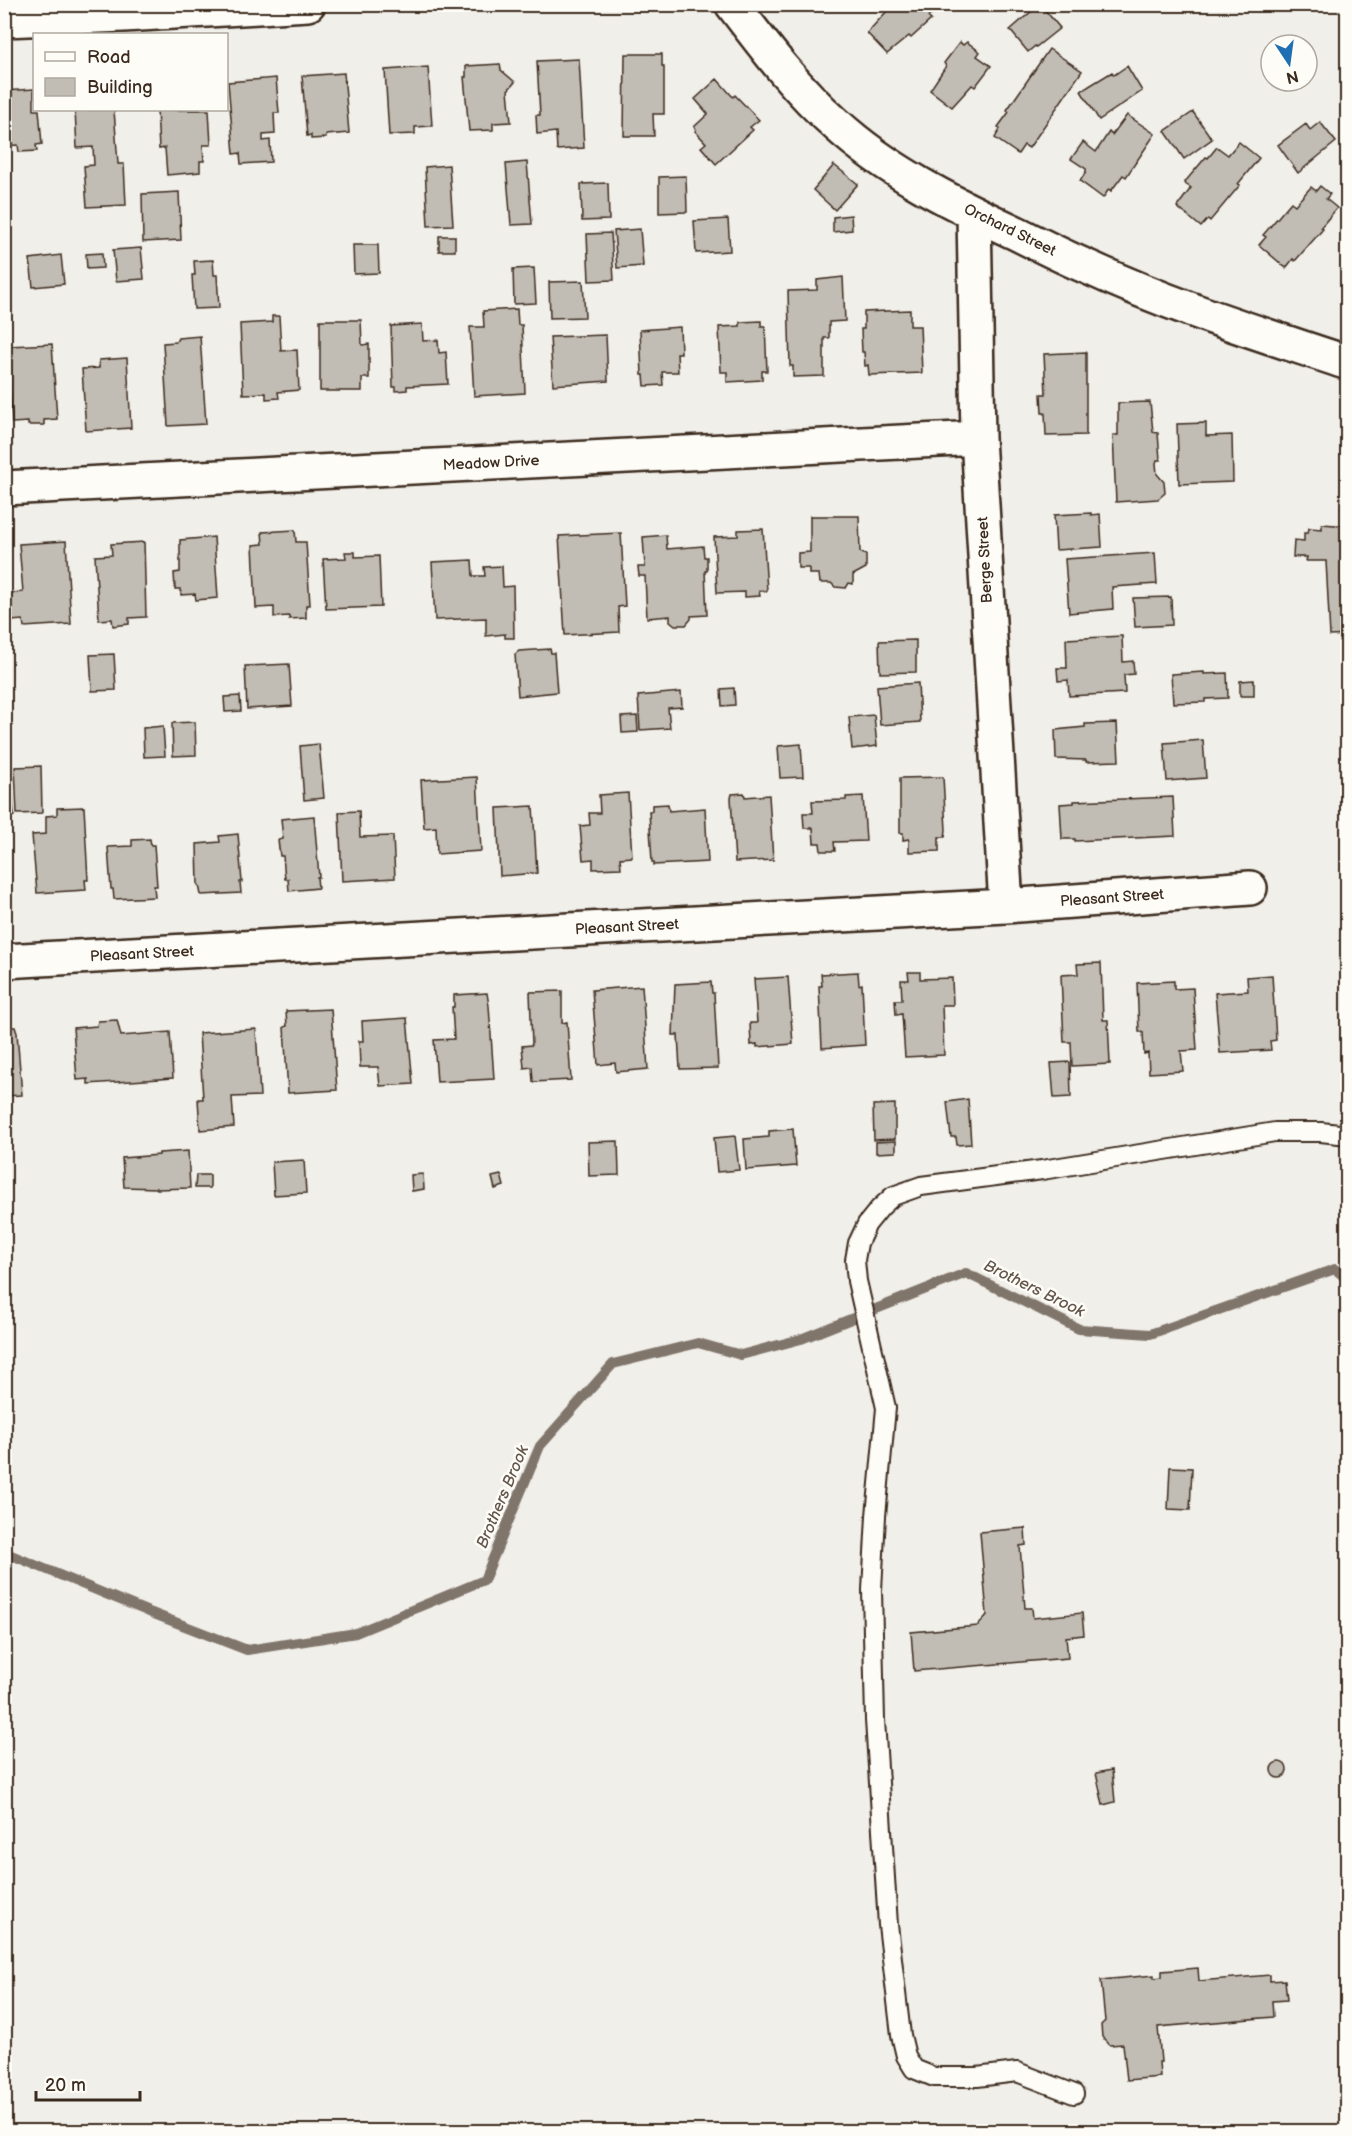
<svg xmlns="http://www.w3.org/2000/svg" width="1352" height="2136" viewBox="0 0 1352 2136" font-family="'Balsamiq Sans',sans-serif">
	<rect width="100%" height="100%" fill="#f1efea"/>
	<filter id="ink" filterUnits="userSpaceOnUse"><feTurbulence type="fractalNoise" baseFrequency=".0167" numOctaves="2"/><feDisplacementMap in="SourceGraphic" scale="12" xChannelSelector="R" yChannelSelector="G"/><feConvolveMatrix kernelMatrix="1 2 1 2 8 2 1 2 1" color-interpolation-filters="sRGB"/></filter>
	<g filter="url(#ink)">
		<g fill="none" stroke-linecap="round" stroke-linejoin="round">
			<path stroke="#80746b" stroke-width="10" d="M4,1552L149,1612L247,1650L356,1633L484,1580L540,1446L613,1364L698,1343L741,1355L801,1339L966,1273L1079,1329L1150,1334L1335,1269L1348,1280"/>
		</g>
		<path fill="#c1bcb4" stroke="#3b2a1e" stroke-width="1.5" d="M890,4H931L936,10L928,17L931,20L911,38L909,36L887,54L867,33L887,11L885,9Z
			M1040,4L1060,28L1036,47L1035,46L1028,52L1010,30Z
			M960,42L963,45L967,42L980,52L977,56L991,66L975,87L972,85L952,107L930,90L946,66L944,63Z
			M1049,49L1082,71L1029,148L1024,145L1018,154L995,138L1000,129L998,127L1009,112L1007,110Z
			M625,54H662V66H664V114H653L654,136H624Z
			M579,59L584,148L557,150L556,132L537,134L536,115H540L537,61Z
			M500,64L501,70L515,82L508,90L511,122L493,123V130L469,131L464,77H466V66Z
			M1127,66L1142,91L1099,120L1081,91L1112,72L1114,75Z
			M428,67L432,126L415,127V134L389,135L385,70Z
			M344,73L349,133L326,135V138L311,139V135L307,136L302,76Z
			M276,78L279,113H274L275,134L263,135V141L270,140L271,162L241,164L240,153L234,154L228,82Z
			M717,79L733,97L735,95L759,120L750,127L753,130L716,164L701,147L706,143L695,131L696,129L694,127L708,114L695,99Z
			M34,89V110H39L42,144L36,145L37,151L19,152L18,145L4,146V91Z
			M75,110H114L118,164H124L126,205L87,207L84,166L94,165L93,147L77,148Z
			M157,110H209L211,145H203L204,161H200V172L167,175L165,148L159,149Z
			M1193,112L1212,139L1184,159L1165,131Z
			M1127,115L1155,134L1126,177L1123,175L1111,191L1109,189L1103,198L1080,181L1086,172V169L1071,159L1083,142L1096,152L1109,132L1112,135Z
			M1320,122L1336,142L1298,173L1278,145L1306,124L1310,130Z
			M1239,142L1259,158L1238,184L1240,185L1210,221L1208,219L1201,227L1177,207L1191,188L1184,183L1206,157L1208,158L1217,147L1228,155Z
			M527,162L532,224L511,225L506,164Z
			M449,165L453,225L428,226L425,167Z
			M834,165L858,184L835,210L813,190Z
			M686,176L687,212L659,213V177Z
			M608,183L609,220L582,221L581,184Z
			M1320,186L1330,194L1326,199L1337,208L1321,227L1323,229L1295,261L1293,259L1286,268L1259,245L1266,237L1263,235L1291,202L1295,205L1311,187L1316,191Z
			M179,192L181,240L143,242L142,194Z
			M8,215L10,247H4V216Z
			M851,215L852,230L833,232V217Z
			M728,219L730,251L696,253L694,221Z
			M640,229L643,266L617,268L614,231Z
			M611,233L614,280L589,281L587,234Z
			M439,236H455V251H439Z
			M353,245H378L379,273L354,274Z
			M141,248L144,279L116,281L113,250Z
			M102,253L103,268L87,269L86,254Z
			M61,255L64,284L33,287L30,259Z
			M213,260L214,275H217L219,308L194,309L192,275H195L194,261Z
			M534,268L536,303L514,304L513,269Z
			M843,277L845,321L829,322V338H824V376L793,377V366H790L788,291L817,290V280Z
			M583,281L585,317L550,318L549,282Z
			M517,309L518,325H522L525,393L474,396L470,327H484L483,311Z
			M910,310V326H920L922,373L869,375L868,365L865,366L864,352H862L861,329H864V312Z
			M272,316H279L281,351L297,350L299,390L278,392L279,398L266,399V393L243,394L240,324L272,322Z
			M320,320H361L362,345L369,344V378H362V391H320Z
			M761,321V326H765L767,371H762V380L727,382V372H721L719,327L740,326V322Z
			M422,324L423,341L438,340L439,353L446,352L448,384L407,386V390L396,391V387H393L391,326Z
			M680,327L681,353H677L678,372H662L663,385L645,386L644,375H642L640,330Z
			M606,335L608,381L553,385L550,337Z
			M200,336L206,424L168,426L163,343L176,342L178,338Z
			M52,344L57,419L44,420V425H28V422L12,423L8,346Z
			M1086,352V435L1046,436L1045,413H1042L1041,394H1046L1044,354Z
			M127,358L131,428L86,431L82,369L99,368V360Z
			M1150,402L1153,432L1158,433L1160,460H1157L1156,463L1157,474L1164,482L1165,493L1158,499L1116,502L1113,435H1118V403Z
			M1206,423V436L1232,435L1233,482L1179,484L1177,424Z
			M1091,513V515L1100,514L1102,547L1056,550L1054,515Z
			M810,516H859L860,552L866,555V568L853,575V584L849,583L846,588L835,587L831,583H820L819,574H809V568H798V553L810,552Z
			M1322,524L1348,526V635L1330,636L1326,561H1306L1307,557H1293L1294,540L1304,541V533H1308L1309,528L1322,529Z
			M763,529L767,591H759L760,596L745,597V592L717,593L714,537L738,536V530Z
			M295,530L296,542H306L310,605H306V618L289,619V616L274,617V607L256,608L253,545L263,544L262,532Z
			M621,533L625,606L618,607L619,632L565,635L559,536Z
			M666,535L667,549L703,546L704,557H707V571H705L707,615L691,616V619L686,625H675L670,621V616L647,618L645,576H639L638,567H645L643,537Z
			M214,537L218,598L196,600L195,594L181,595V589H175L174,573L180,572V540Z
			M66,541L71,624L24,627L23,620L11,621L10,593L23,592L19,544Z
			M144,542L146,617L129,618V624L113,626L112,619L99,620L95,556L112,555L111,544Z
			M345,552H355V557L379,556L381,607L326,609L323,559L346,558Z
			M1155,553L1157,584L1112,587L1113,609L1069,613L1065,559Z
			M472,560L473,576H485L484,567L502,566L503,587L513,586L514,638H505V634L486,636V618L435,620L432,562Z
			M1171,597L1172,625L1135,627L1133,598Z
			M1122,636L1123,662L1133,661L1134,674L1124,675L1125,693L1069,696L1068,680L1058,681L1057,668H1067L1066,639Z
			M916,640V672L880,673L879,641Z
			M550,649L551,653H554L557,692L518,696L515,654L519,651Z
			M114,654L116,690L92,691L90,655Z
			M289,664L292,706L247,709L245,666Z
			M1204,672V674L1227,673L1228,698L1205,699V702L1173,703L1171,674Z
			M1254,680V696H1240V681Z
			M918,683L920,722L880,725L877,686Z
			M734,688L735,705L722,706L721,689Z
			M681,692L682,707L668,708L670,728L640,730L638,696Z
			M240,696L241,711L225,712L224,697Z
			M874,715L877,746L852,749L849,717Z
			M637,716L638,732L622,733L621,717Z
			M195,722L196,755L173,756L172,723Z
			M1117,723L1119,761L1086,762V760L1056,759L1055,730L1085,727V724Z
			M163,726L165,756L144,757L143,728Z
			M1203,740L1206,778L1167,781L1164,743Z
			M319,744L324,798L304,800L300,746Z
			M801,744L803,777L780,778L778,746Z
			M41,766L42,813L17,814L15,767Z
			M4,776H11L14,816L4,817Z
			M477,777L481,851L437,854L436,827L424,828L421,780Z
			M943,777L946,830L945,837H939V851L909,852V839L903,840V833H900V778Z
			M628,793L632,857L620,858L621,868L593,869V859L583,860L580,826L590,825L589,813H600L599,795Z
			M744,793L745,797L769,795L773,860L735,862L731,798L732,794Z
			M863,796L866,841L834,842L835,851H821L820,843H814L813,828H804L803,813H813L812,801L846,800V797Z
			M1173,797L1175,836L1075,841V839H1062L1060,804L1074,803V801Z
			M668,804L669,811L705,808L708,862L654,865V862H652L649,811H652V805Z
			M533,806L537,873L500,876L497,808Z
			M84,807L88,880H85L86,890L37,893L32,835L46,834V816L57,815V808Z
			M359,811L360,837L393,836L395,878L342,881L339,812Z
			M314,816L319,877H317L318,888L289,891L288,879H285L283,856H280L278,840L283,839L281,819Z
			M238,834L242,882H240L241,893L201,895L199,885H198L197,844L220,842L219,836Z
			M150,839L151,845H154L157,886H154L155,897L114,899L113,889H111L108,847L132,846V840Z
			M1101,963L1103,1020H1108L1110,1064L1072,1066L1071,1042H1064L1061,975L1078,974L1077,964Z
			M858,972L859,985L862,984L865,1045L822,1048L819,986H822L821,974Z
			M908,972H920V979L952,978L953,1005H942L944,1055L905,1057L902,1014L896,1015L895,1000H902L901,980H909Z
			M1272,975L1276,1040L1270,1041L1271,1050L1220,1053L1215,993L1248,991L1247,977Z
			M788,977L793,1044L757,1047V1044L751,1045L750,1023H757L754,979Z
			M1174,981V989L1193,988L1197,1050L1181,1051L1183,1071L1149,1073L1148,1053L1144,1054L1143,1032H1139L1137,983Z
			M711,982L712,993H714L718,1068L680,1069L678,1035H673L675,984Z
			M642,986L648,1069L616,1072L615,1063L598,1065L592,990Z
			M562,991V1023L567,1022L571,1080L533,1082L532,1067L524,1068L522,1046L532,1045L530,992Z
			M487,993L489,1006L494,1079L437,1082L434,1040L454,1039L452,1007H454V995Z
			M331,1009L337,1090L288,1093L284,1027L287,1026L286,1011Z
			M407,1018L413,1084L380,1086L378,1067H360L359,1041H363L362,1021Z
			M117,1020L121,1036L170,1032L173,1078L88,1084V1079L77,1080L73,1028L97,1026L98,1021Z
			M4,1027H15L17,1033L22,1095L4,1096Z
			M256,1029L260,1096L232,1097L234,1127L200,1130L198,1099H203L199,1033Z
			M1070,1062L1071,1097L1054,1098L1051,1063Z
			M968,1099L971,1144L957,1145L956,1137H951L947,1102Z
			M895,1104V1139L874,1140L873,1105Z
			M793,1129L796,1166L746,1170L744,1139L769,1137V1131Z
			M735,1136L739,1170L717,1172L714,1138Z
			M618,1141L619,1175L589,1176L588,1142Z
			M896,1141V1152L876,1153V1142Z
			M188,1151L190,1188L157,1189V1188L124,1187L122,1158L159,1155V1153Z
			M304,1160L306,1193L274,1195L272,1162Z
			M423,1174L424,1189L412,1191L411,1175Z
			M196,1175H210V1188H195Z
			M501,1175L504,1186L495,1189L492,1177Z
			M1170,1467L1192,1468L1190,1510L1168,1509Z
			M1025,1528L1026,1545L1020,1546L1025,1608H1032L1033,1618L1082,1613L1084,1635L1066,1637L1068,1658L914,1671L911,1632L978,1626L987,1615L980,1532Z
			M1271 1770a8 8 0 1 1 16 0a8 8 0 1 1-16 0Z
			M1112,1770L1115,1802L1103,1805L1096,1773Z
			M1198,1968L1199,1981L1270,1975V1981L1285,1980L1287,2000L1272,2001L1273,2017L1158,2027L1161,2062H1159L1160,2077L1127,2080L1123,2044L1110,2045L1102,2037L1101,2025L1105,2021L1101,1980L1154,1975V1978L1162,1977V1971Z"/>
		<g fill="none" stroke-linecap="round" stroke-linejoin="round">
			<g stroke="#3b2a1e" stroke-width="22">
				<path id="service" d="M1074,2094L1017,2072L977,2077H934L914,2069L906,2056L901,2035L888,1925L875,1720L872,1590L876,1516L886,1408L857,1281L855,1260L858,1243L867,1224L880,1208L893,1196L921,1186L1042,1170L1275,1132H1321L1348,1135"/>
			</g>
			<g stroke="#3b2a1e" stroke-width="38">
				<path id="minor" d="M4,20L124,15L308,4
					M974,213L978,438L1006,906
					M4,488L978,438
					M4,961L1006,906L1250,888"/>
			</g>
			<g stroke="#3b2a1e" stroke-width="38">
				<path id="tertiary" d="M732,4C764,46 796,89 836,124C887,171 952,203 1014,232C1040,245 1065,258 1092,269C1174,307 1262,334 1348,363"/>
			</g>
			<use href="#service" stroke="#fdfcf7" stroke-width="18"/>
			<use href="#minor" stroke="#fdfcf7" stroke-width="33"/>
			<use href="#tertiary" stroke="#fdfcf7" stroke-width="33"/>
		</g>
	</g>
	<g text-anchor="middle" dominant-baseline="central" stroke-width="5" stroke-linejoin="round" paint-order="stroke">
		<g font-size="15" fill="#3b2a1e" stroke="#fdfcf7">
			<text transform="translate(1010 230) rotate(26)">Orchard Street</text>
			<text transform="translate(491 463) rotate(-3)">Meadow Drive</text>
			<text transform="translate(985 560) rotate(-93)">Berge Street</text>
			<text transform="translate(1112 898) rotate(-4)">Pleasant Street</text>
			<text transform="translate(627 927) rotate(-3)">Pleasant Street</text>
			<text transform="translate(142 954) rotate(-3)">Pleasant Street</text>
		</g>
		<g font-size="16" font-style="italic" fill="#63554b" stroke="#fdfcf7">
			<text transform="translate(1034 1289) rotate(26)">Brothers Brook</text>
			<text transform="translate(503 1497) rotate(-67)">Brothers Brook</text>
		</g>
	</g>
	<rect width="1352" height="2136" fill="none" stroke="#fdfcf7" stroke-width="24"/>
	<rect x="12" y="12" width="1328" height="2112" fill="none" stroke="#3b2a1e" stroke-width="2" filter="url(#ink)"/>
	<rect x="33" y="33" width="195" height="78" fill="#fdfcf7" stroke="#afa8a0" stroke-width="1.5"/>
	<rect x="45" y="52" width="30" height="9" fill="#fdfcf7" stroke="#afa8a0" stroke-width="1.5"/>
	<text x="87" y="63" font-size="18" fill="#3b2a1e">Road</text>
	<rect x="45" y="78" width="30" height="18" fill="#c1bcb4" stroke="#afa8a0" stroke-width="1.5"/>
	<text x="87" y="93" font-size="18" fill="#3b2a1e">Building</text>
	<g transform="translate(1289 63) rotate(167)"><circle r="28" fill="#fdfcf7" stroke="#afa8a0" stroke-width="1.5"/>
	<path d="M0-4.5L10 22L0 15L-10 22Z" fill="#1f6fb2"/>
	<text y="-9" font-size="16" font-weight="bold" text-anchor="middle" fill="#3b2a1e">N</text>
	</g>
	<path d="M36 2091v9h104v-9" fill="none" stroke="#3b2a1e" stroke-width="3"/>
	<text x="45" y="2091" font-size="18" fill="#3b2a1e" stroke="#fdfcf7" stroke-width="4.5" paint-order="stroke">20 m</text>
</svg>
